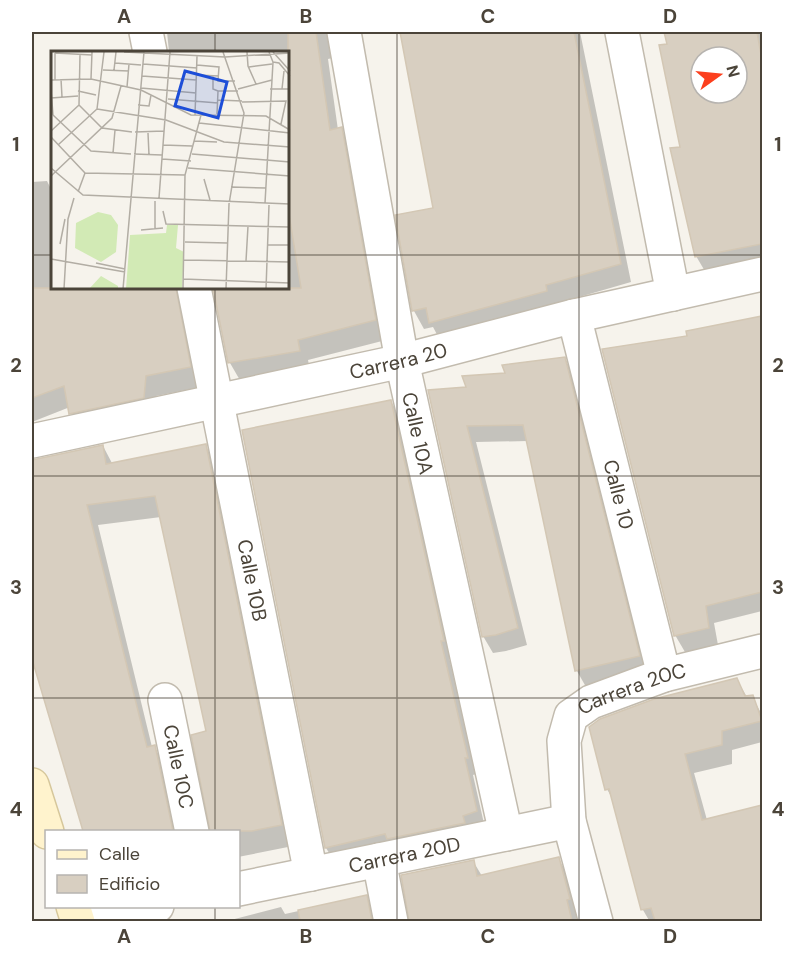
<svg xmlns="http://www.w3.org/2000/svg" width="794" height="953" viewBox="0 0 794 953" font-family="'DM Sans',sans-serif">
	<rect width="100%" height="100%" fill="#f6f3ec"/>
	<path fill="#0003" fill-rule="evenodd" d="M167,32H335L337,57L328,59L338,130L341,129L352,149L386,340L308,360L310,370L241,382L230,363L215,291L201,289V387L156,396L155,417L82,433L71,413L70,407L32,422V182L47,181L52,191V288H288V52H169Z
		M401,32H580L631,282L555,304L441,342L433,327L424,329L414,311L397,217L435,209Z
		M666,32H762V264L706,273L696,256ZM701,57H737V93H701Z
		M762,317V611L714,623L718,645L685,652L675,635L687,332Z
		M564,358L574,375L648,672L586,687L577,671L528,441L476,442L527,645L506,651L493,653L483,636L429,391L467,388Z
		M391,401L400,418L453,657H449L476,774L473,775L485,828L336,864L326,848Z
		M205,445L217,466L293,846L238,857V832H211L207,732L161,517L98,525L152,747H154L166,767L179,832H85L32,654V466L103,446L113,465Z
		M737,680L747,697L752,696L762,715V742L732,750V764L694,773L707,820L762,806V922H650L643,910L614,802L607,789Z
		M558,858L569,877L580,918L576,919L577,922H411V918L473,861L482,876Z
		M366,896L377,915L378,922H223L281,907L285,914Z"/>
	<path fill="#d8cfc1" stroke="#d3c7b4" stroke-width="1.5" fill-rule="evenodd" d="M288,32H316L330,130L342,127L376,320L298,340L300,351L228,363L213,288H301L288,208Z
		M400,32H574L621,264L546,285L547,291L429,323L426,308L412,311L395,215L433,208Z
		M664,32H757L762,60V244L695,257L670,148L680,147L659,45L667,44ZM701,57H737V93H701Z
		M32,288H176L191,367L146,376L144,398L69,414L64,386L32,398Z
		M762,316V592L706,606L709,628L674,636L602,349L687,336L686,331Z
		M565,357L640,656L575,671L523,425L467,426L518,628L496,635L482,637L428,390L466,387L462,376L505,373L502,365Z
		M391,400L444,641H441L468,758H465L477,811L463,816L465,823L387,839L385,834L325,848L242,430Z
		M206,444L282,825L252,831H210L191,735L206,731L155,496L87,505L147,747L155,745L173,831H83L32,659V460L103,445L106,464Z
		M737,678L745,696L753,695L762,721L722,731V745L685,754L702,820L762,805V921H655L651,908L641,910L609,789L605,790L589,727L600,719L654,699Z
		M559,857L570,899L567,900L572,921H409L401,875L474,860L477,876Z
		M367,895L372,921H300L298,910Z"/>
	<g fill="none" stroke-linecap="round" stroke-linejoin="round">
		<g stroke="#c2bbae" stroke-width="36">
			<g id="street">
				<path d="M146,32L150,52"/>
				<path id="s1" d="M344,32L402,361L506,834"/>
				<path d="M622,32L673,294"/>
				<path id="s2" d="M194,288L311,874"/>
				<path id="s3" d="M574,316L664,675"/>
				<path id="s4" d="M32,441L402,361L574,316L762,274"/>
				<path id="s5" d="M165,700L192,832"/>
				<path d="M379,860L391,922"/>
				<path id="s6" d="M238,889L569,821"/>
				<path d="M85,922L157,906"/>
				<path id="s7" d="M596,922L569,821L564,741L571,716L591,702L664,675L762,651"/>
			</g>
		</g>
		<g stroke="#d6c79b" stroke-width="36">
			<path id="secondary" d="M32,785L47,832
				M73,906L78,922"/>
		</g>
		<use href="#street" stroke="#fff" stroke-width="33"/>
		<use href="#secondary" stroke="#fff3cd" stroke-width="33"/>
	</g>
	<path fill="none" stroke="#4b4439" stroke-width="1.5" stroke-opacity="0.55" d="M215,32V52M397,32V922M579,32V922M32,255H52M288,255H762M215,288V832M32,476H762M32,698H762M215,906V922"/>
	<g text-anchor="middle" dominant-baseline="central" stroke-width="4.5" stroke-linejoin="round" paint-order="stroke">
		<g font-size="20" fill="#4b4439" stroke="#fff">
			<text stroke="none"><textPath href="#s4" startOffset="375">Carrera 20</textPath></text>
			<text stroke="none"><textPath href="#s1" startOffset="408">Calle 10A</textPath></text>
			<text stroke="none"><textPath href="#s3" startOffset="184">Calle 10</textPath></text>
			<text stroke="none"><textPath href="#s2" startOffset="298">Calle 10B</textPath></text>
			<text stroke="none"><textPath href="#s7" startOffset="278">Carrera 20C</textPath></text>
			<text stroke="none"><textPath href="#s5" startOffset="68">Calle 10C</textPath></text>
			<text stroke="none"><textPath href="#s6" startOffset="170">Carrera 20D</textPath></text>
		</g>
	</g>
	<g transform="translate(51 51)">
		<rect width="238" height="238" fill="#f6f3ec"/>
		<path d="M47,161L60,164L67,174L65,201L50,211L24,197L25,172ZM116,174H127L125,197L133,201L131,238H75L79,184L115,182ZM50,225L67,235V238H38Z" fill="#d2eab5"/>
		<path fill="none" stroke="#b2ada4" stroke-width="1.5" d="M73,1L174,6L239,2M172,1L193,62L178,153L175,238M196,1L197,15L205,33M222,1L239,20M4,2L41,4M222,11L228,12L239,25M64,12L90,14M92,13L146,17M146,14L168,16L167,30H184M198,16L221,13M52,19L78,20M63,19L65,1M146,24L168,25M91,25L145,29M162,25V38L167,40M10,28L11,46M40,28L41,1M0,29L40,28L90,39L140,64L215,65L239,79M4,29V2M76,36L78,13M90,37L145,42M187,38L221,29M219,38H239M231,38L233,20M0,39L2,64M27,40L45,44M167,40H187M0,47L27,45M117,48L167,52M167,49L191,50M191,51L235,50L230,73M28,54L51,77L81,81M28,54L29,3M87,54L98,55L100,44M46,58L115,69L173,91L239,96M166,63L167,40M2,64L40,100L80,103M144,64L146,5M148,72L239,82M0,80L28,54M84,81L113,80M97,82L98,104M0,86L34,122L134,124M143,90L166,91M7,94L46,58L53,1M112,94L141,95M62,102L64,79M83,103L111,104M141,103L239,111M111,108L140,110M0,117L32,144L239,153M137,117L239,125M0,125L61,67L70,35M153,128L159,149M180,136L215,137M27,141L34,122M108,147L119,1M104,150V178M214,152L222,11L218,1M112,160L115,173L239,176M90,179L112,177M134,191L177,192M9,193L14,168M217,194H239M0,208L74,221M133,209L239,211M195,210L197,175M45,212L74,218M132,228L239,232M13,238L17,168L23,147M72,238L93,1M132,238L134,124L150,64M215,238L218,154"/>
		<path fill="#1d4ed8" fill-opacity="0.15" stroke="#1d4ed8" stroke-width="3" d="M134,20L176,31L167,67L124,55Z"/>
		<rect width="238" height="238" fill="none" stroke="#4b4439" stroke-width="3"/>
	</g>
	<rect width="794" height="953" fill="none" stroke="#ffffff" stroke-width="66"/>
	<rect x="45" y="830" width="195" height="78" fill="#ffffff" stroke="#b7b4b0" stroke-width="1.5"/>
	<rect x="57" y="850" width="30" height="9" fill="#fff3cd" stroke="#b7b4b0" stroke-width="1.5"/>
	<text x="99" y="860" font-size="18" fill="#4b4439">Calle</text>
	<rect x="57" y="875" width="30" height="18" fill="#d8cfc1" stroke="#b7b4b0" stroke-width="1.5"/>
	<text x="99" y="890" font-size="18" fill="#4b4439">Edificio</text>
	<g transform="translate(719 75) rotate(75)"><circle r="28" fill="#ffffff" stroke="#b7b4b0" stroke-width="1.5"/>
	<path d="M0-4.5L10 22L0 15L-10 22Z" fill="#fc3f1d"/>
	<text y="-9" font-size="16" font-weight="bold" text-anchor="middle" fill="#4b4439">N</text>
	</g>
	<rect x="33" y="33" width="728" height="887" fill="none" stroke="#4b4439" stroke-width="2"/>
	<g font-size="20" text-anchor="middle" font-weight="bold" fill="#4b4439">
		<text x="124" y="23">A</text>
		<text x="306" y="23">B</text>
		<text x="488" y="23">C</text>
		<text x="670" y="23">D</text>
		<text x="16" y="151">1</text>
		<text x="778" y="151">1</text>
		<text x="16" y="372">2</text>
		<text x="778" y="372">2</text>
		<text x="16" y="594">3</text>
		<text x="778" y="594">3</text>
		<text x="16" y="816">4</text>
		<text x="778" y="816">4</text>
		<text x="124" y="943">A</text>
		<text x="306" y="943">B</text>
		<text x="488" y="943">C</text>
		<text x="670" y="943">D</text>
	</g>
</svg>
